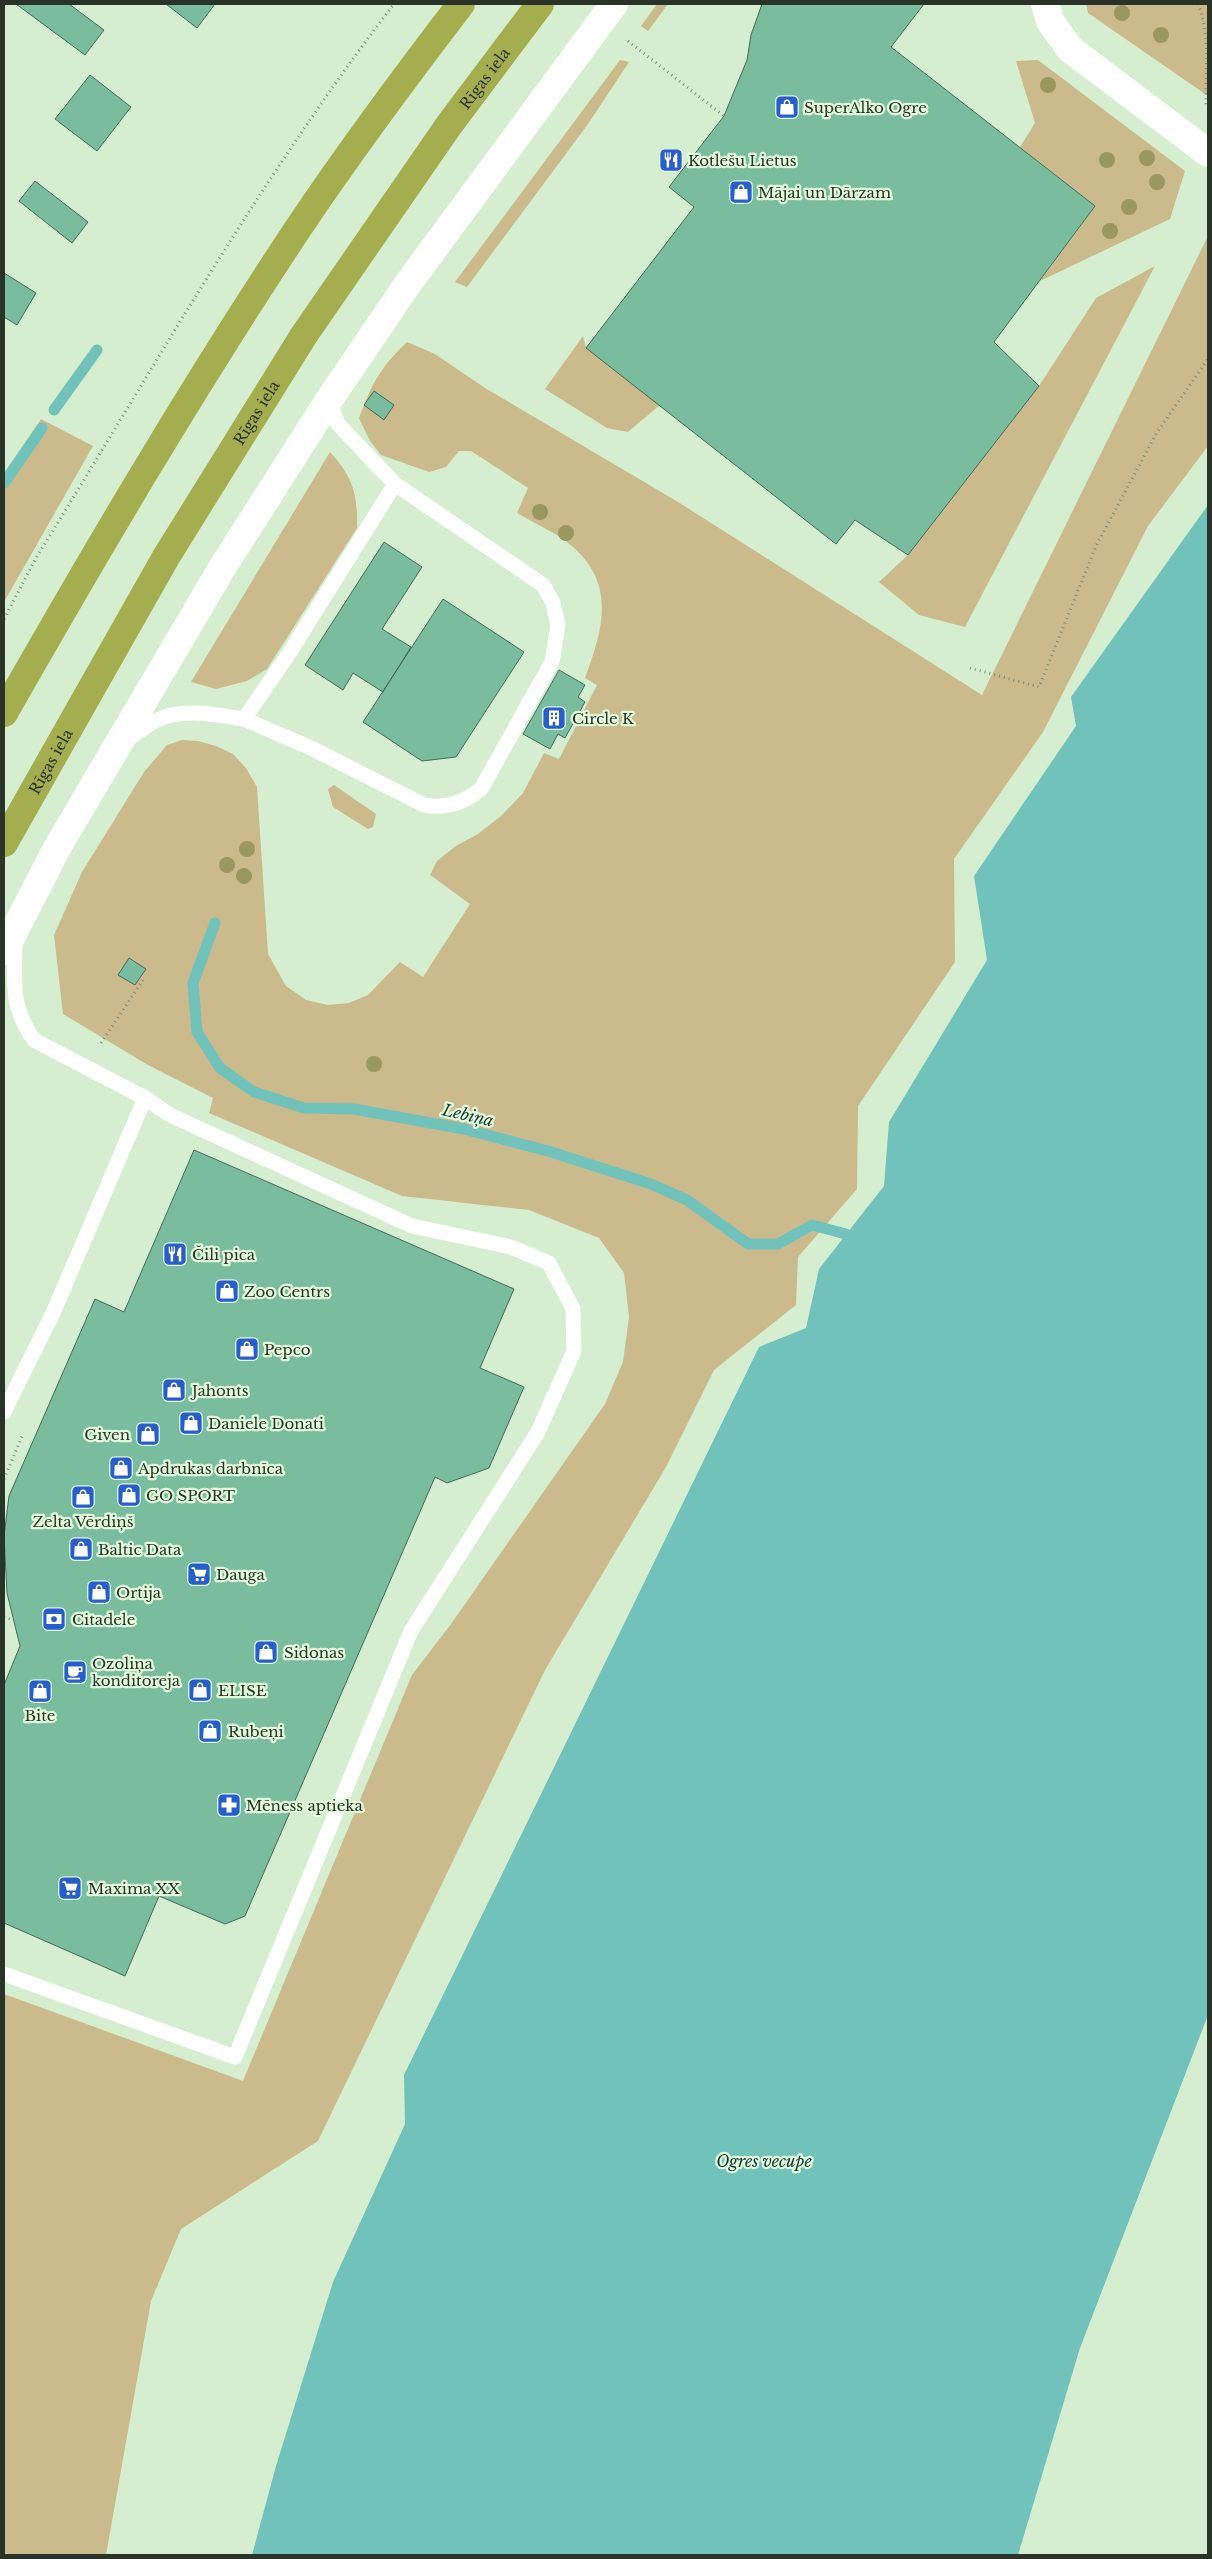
<svg xmlns="http://www.w3.org/2000/svg" width="1212" height="2559" viewBox="0 0 1212 2559" font-family="'Libre Baskerville',serif">
	<rect width="100%" height="100%" fill="#d5eecf"/>
	<path fill="#cbba8b" d="M657,4H668L648,31L641,26Z
		M1086,4H1208V96L1088,13Z
		M620,60L629,62L588,124L467,287L455,282Z
		M1038,60L1185,171L1170,219L1040,281L1095,206L1020,147L1035,123L1016,61Z
		M1208,236V446L1148,526L1043,732L954,859L955,962L858,1106L857,1189L798,1257L796,1305L714,1370L666,1467L545,1670L318,2141L181,2229L151,2301L106,2555H4V1994L243,2081L412,1675L451,1624L605,1404L623,1362L629,1317L624,1273L599,1238L529,1210L402,1196L209,1113L213,1098L148,1065L63,1014L54,935L82,872L144,772L167,745L182,740L198,741L216,746L233,754L246,768L257,787L268,954L286,986L306,1000L328,1005L349,1003L368,995L400,962L423,977L470,904L430,875L437,861L456,846L478,834L502,815L523,793L544,753L559,759L597,685L585,678C602,631 617,586 573,547C558,533 535,524 517,513L528,488L471,451H459L446,467L429,472L381,455L370,441L359,418C373,382 379,369 407,342L435,354L485,388L678,502L982,695Z
		M1155,266L965,627L919,615L879,582L908,555L1039,386L1096,298Z
		M583,336L586,348L660,405L628,432L607,428L545,389Z
		M41,419L93,446L4,602V474Z
		M330,452C353,477 358,495 357,528L267,669L247,681L216,689L191,682Z
		M334,785L376,814L373,827L368,829L333,807L328,789Z"/>
	<path fill="#70c2bb" d="M1208,505V2015L1080,2348L1018,2555H252L276,2466L333,2282L405,2124L404,2075L759,1347L806,1328L819,1269L884,1186L889,1122L987,960L974,876L1076,726L1071,697Z"/>
	<g fill="none" stroke-linecap="round" stroke-linejoin="round">
		<path stroke="#70c2bb" stroke-width="11" d="M54,410L97,350
			M4,483L42,428
			M215,923L193,983L197,1032L220,1068L254,1092L304,1108L354,1109L464,1129L548,1151L651,1184L687,1200L748,1244H778L812,1225L846,1234"/>
	</g>
	<path fill="#7abc9e" stroke="#466a5a" d="M16,4H69L104,30L85,55Z
		M166,4H215L197,28Z
		M762,4H924L891,47L1095,206L994,342L1039,386L908,555L855,520L836,544L586,348L694,207L669,187L724,116L747,60L751,35Z
		M90,75L131,107L97,151L55,119Z
		M35,181L88,222L72,243L19,201Z
		M4,273L36,293L17,325L4,317Z
		M374,391L394,405L384,420L364,405Z
		M384,542L422,567L382,629L411,647L383,692L353,673L343,690L305,665Z
		M443,599L524,652L456,757L422,761L363,722Z
		M559,670L585,685L578,697L585,702L565,738L558,734L550,749L523,734Z
		M129,958L146,969L135,985L118,975Z
		M194,1150L514,1289L480,1368L524,1387L489,1468L447,1483L435,1477L245,1916L225,1924L159,1896L125,1976L4,1923V1685L20,1646L7,1593L4,1536L9,1496L95,1299L124,1312Z"/>
	<g fill="none" stroke-linecap="round" stroke-linejoin="round">
		<path stroke="#7c8d78" stroke-width="3" stroke-dasharray="1 4" stroke-linecap="butt" d="M1198,4C1211,34 1205,75 1206,107
			M628,41L724,116
			M4,619L36,558C152,371 260,178 394,4
			M970,668L1039,687L1096,546L1156,434L1208,359
			M101,1043L143,980
			M4,1479L23,1434
			M4,1617L13,1620"/>
		<path stroke="#fff" stroke-width="15" d="M329,400L338,424L395,484L543,585L553,603L558,625L552,662L481,789C463,803 447,809 424,805L309,747L244,719L288,655L395,484
			M126,741C136,734 145,726 155,721C181,707 217,715 244,719
			M4,1412L53,1313L145,1098
			M4,1974L235,2057L411,1631L538,1432L574,1351L573,1309L549,1263L511,1247L412,1226L170,1115L145,1098L34,1040C9,1005 15,979 15,938"/>
		<path stroke="#fff" stroke-width="28" d="M1045,4L1050,21L1070,49L1208,153
			M4,951L57,848L222,568L329,400L407,285L614,4"/>
		<g stroke="#a4ae4f" stroke-width="28">
			<path d="M4,713C98,548 194,385 299,227C350,151 405,77 461,4"/>
			<path id="s1" d="M4,843L166,557L304,335L449,125L540,4"/>
		</g>
	</g>
	<g fill="#989860">
		<circle cx="1122" cy="13" r="8"/>
		<circle cx="1161" cy="35" r="8"/>
		<circle cx="1048" cy="85" r="8"/>
		<circle cx="1147" cy="158" r="8"/>
		<circle cx="1107" cy="160" r="8"/>
		<circle cx="1157" cy="182" r="8"/>
		<circle cx="1129" cy="207" r="8"/>
		<circle cx="1110" cy="231" r="8"/>
		<circle cx="540" cy="512" r="8"/>
		<circle cx="566" cy="533" r="8"/>
		<circle cx="247" cy="849" r="8"/>
		<circle cx="227" cy="865" r="8"/>
		<circle cx="244" cy="876" r="8"/>
		<circle cx="374" cy="1064" r="8"/>
	</g>
	<defs>
		<g id="shop-square" transform="scale(1.25)"><rect x="-9" y="-9" width="18" height="18" rx="4" fill="#275ecc" stroke="#e2fcdc"/><path d="M-5-2.5h2.3a2.7 3.5 0 0 1 5.4 0H5L5.5 6h-11ZM-1.5-2.5h3a1.5 2.3 0 0 0-3 0Z" fill="#fff"/></g>
		<g id="restaurant-square" transform="scale(1.25)"><rect x="-9" y="-9" width="18" height="18" rx="4" fill="#275ecc" stroke="#e2fcdc"/><path d="M-5-6h1v4h1v-4h1v4h1v-4h1v5L-1.5 .5V6h-2V.5L-5-1ZM5-6V6H3V1.5H1.5Q1.5-4 5-6Z" fill="#fff"/></g>
		<g id="building-square" transform="scale(1.25)"><rect x="-9" y="-9" width="18" height="18" rx="4" fill="#275ecc" stroke="#e2fcdc"/><path d="M-4-6H4V6H1V3H-1V6H-4ZM-2.5-4.3h1.7v1.8h-1.7ZM.8-4.3h1.7v1.8H.8ZM-2.5-1h1.7V.8h-1.7ZM.8-1h1.7V.8H.8Z" fill="#fff"/></g>
		<g id="supermarket-square" transform="scale(1.25)"><rect x="-9" y="-9" width="18" height="18" rx="4" fill="#275ecc" stroke="#e2fcdc"/><path d="M-6-5.5h2.5l.6 2H6L4.5 2H-2.5L-4.4-4H-6ZM-1.5 3.2a1.3 1.3 0 1 0 .1 0ZM3 3.2a1.3 1.3 0 1 0 .1 0Z" fill="#fff"/></g>
		<g id="bank-square" transform="scale(1.25)"><rect x="-9" y="-9" width="18" height="18" rx="4" fill="#275ecc" stroke="#e2fcdc"/><path d="M-6-4H6V4H-6ZM0-2.3a2.3 2.3 0 1 0 0 4.6a2.3 2.3 0 1 0 0-4.6Z" fill="#fff"/></g>
		<g id="cafe-square" transform="scale(1.25)"><rect x="-9" y="-9" width="18" height="18" rx="4" fill="#275ecc" stroke="#e2fcdc"/><path d="M-5.5-4.5H6V0H3Q3 3.5 0 3.5H-2.5Q-5.5 3.5-5.5 0ZM3-3.2v2h1.7v-2ZM-6 4.5H4V6H-6Z" fill="#fff"/></g>
		<g id="pharmacy-square" transform="scale(1.25)"><rect x="-9" y="-9" width="18" height="18" rx="4" fill="#275ecc" stroke="#e2fcdc"/><path d="M-2-6h4v4h4v4h-4v4h-4v-4h-4v-4h4Z" fill="#fff"/></g>
	</defs>
	<g fill-rule="evenodd">
		<use href="#shop-square" x="787" y="107"/>
		<use href="#restaurant-square" x="671" y="160"/>
		<use href="#shop-square" x="741" y="192"/>
		<use href="#building-square" x="554" y="718"/>
		<use href="#restaurant-square" x="175" y="1254"/>
		<use href="#shop-square" x="227" y="1291"/>
		<use href="#shop-square" x="247" y="1349"/>
		<use href="#shop-square" x="174" y="1390"/>
		<use href="#shop-square" x="191" y="1423"/>
		<use href="#shop-square" x="148" y="1434"/>
		<use href="#shop-square" x="121" y="1468"/>
		<use href="#shop-square" x="129" y="1495"/>
		<use href="#shop-square" x="83" y="1497"/>
		<use href="#shop-square" x="81" y="1549"/>
		<use href="#supermarket-square" x="199" y="1574"/>
		<use href="#shop-square" x="99" y="1592"/>
		<use href="#bank-square" x="54" y="1619"/>
		<use href="#shop-square" x="266" y="1652"/>
		<use href="#cafe-square" x="75" y="1672"/>
		<use href="#shop-square" x="200" y="1690"/>
		<use href="#shop-square" x="40" y="1691"/>
		<use href="#shop-square" x="210" y="1731"/>
		<use href="#pharmacy-square" x="229" y="1805"/>
		<use href="#supermarket-square" x="70" y="1888"/>
	</g>
	<g text-anchor="middle" dominant-baseline="central" stroke-width="4.5" stroke-linejoin="round" paint-order="stroke">
		<g font-size="15" fill="#293327" stroke="#e2fcdc">
			<text stroke="none"><textPath href="#s1" startOffset="904">Rīgas iela</textPath></text>
			<text stroke="none"><textPath href="#s1" startOffset="499">Rīgas iela</textPath></text>
			<text stroke="none"><textPath href="#s1" startOffset="94">Rīgas iela</textPath></text>
		</g>
		<g font-size="15" fill="#293327" stroke="#e2fcdc" text-anchor="start">
			<text x="804" y="107">SuperAlko Ogre</text>
			<text x="688" y="160">Kotlešu Lietus</text>
			<text x="758" y="192">Mājai un Dārzam</text>
			<text x="572" y="718">Circle K</text>
			<text x="192" y="1254">Čili pica</text>
			<text x="244" y="1291">Zoo Centrs</text>
			<text x="264" y="1349">Pepco</text>
			<text x="192" y="1390">Jahonts</text>
			<text x="208" y="1423">Daniele Donati</text>
			<text x="130" y="1434" text-anchor="end">Given</text>
			<text x="138" y="1468">Apdrukas darbnīca</text>
			<text x="146" y="1495">GO SPORT</text>
			<text x="83" y="1521" text-anchor="middle">Zelta Vērdiņš</text>
			<text x="98" y="1549">Baltic Data</text>
			<text x="216" y="1574">Dauga</text>
			<text x="116" y="1592">Ortija</text>
			<text x="72" y="1619">Citadele</text>
			<text x="284" y="1652">Sidonas</text>
			<text x="92" y="1663">Ozoliņa<tspan x="92" dy="17">konditoreja</tspan></text>
			<text x="218" y="1690">ELISE</text>
			<text x="40" y="1715" text-anchor="middle">Bite</text>
			<text x="228" y="1731">Rubeņi</text>
			<text x="246" y="1805">Mēness aptieka</text>
			<text x="88" y="1888">Maxima XX</text>
		</g>
		<g font-size="16" font-style="italic" fill="#103835" stroke="#e2fcdc">
			<text transform="translate(468 1115) rotate(13)">Lebiņa</text>
			<text x="764" y="2161">Ogres vecupe</text>
		</g>
	</g>
	<rect width="1212" height="2559" fill="none" stroke="#293327" stroke-width="10"/>
</svg>
